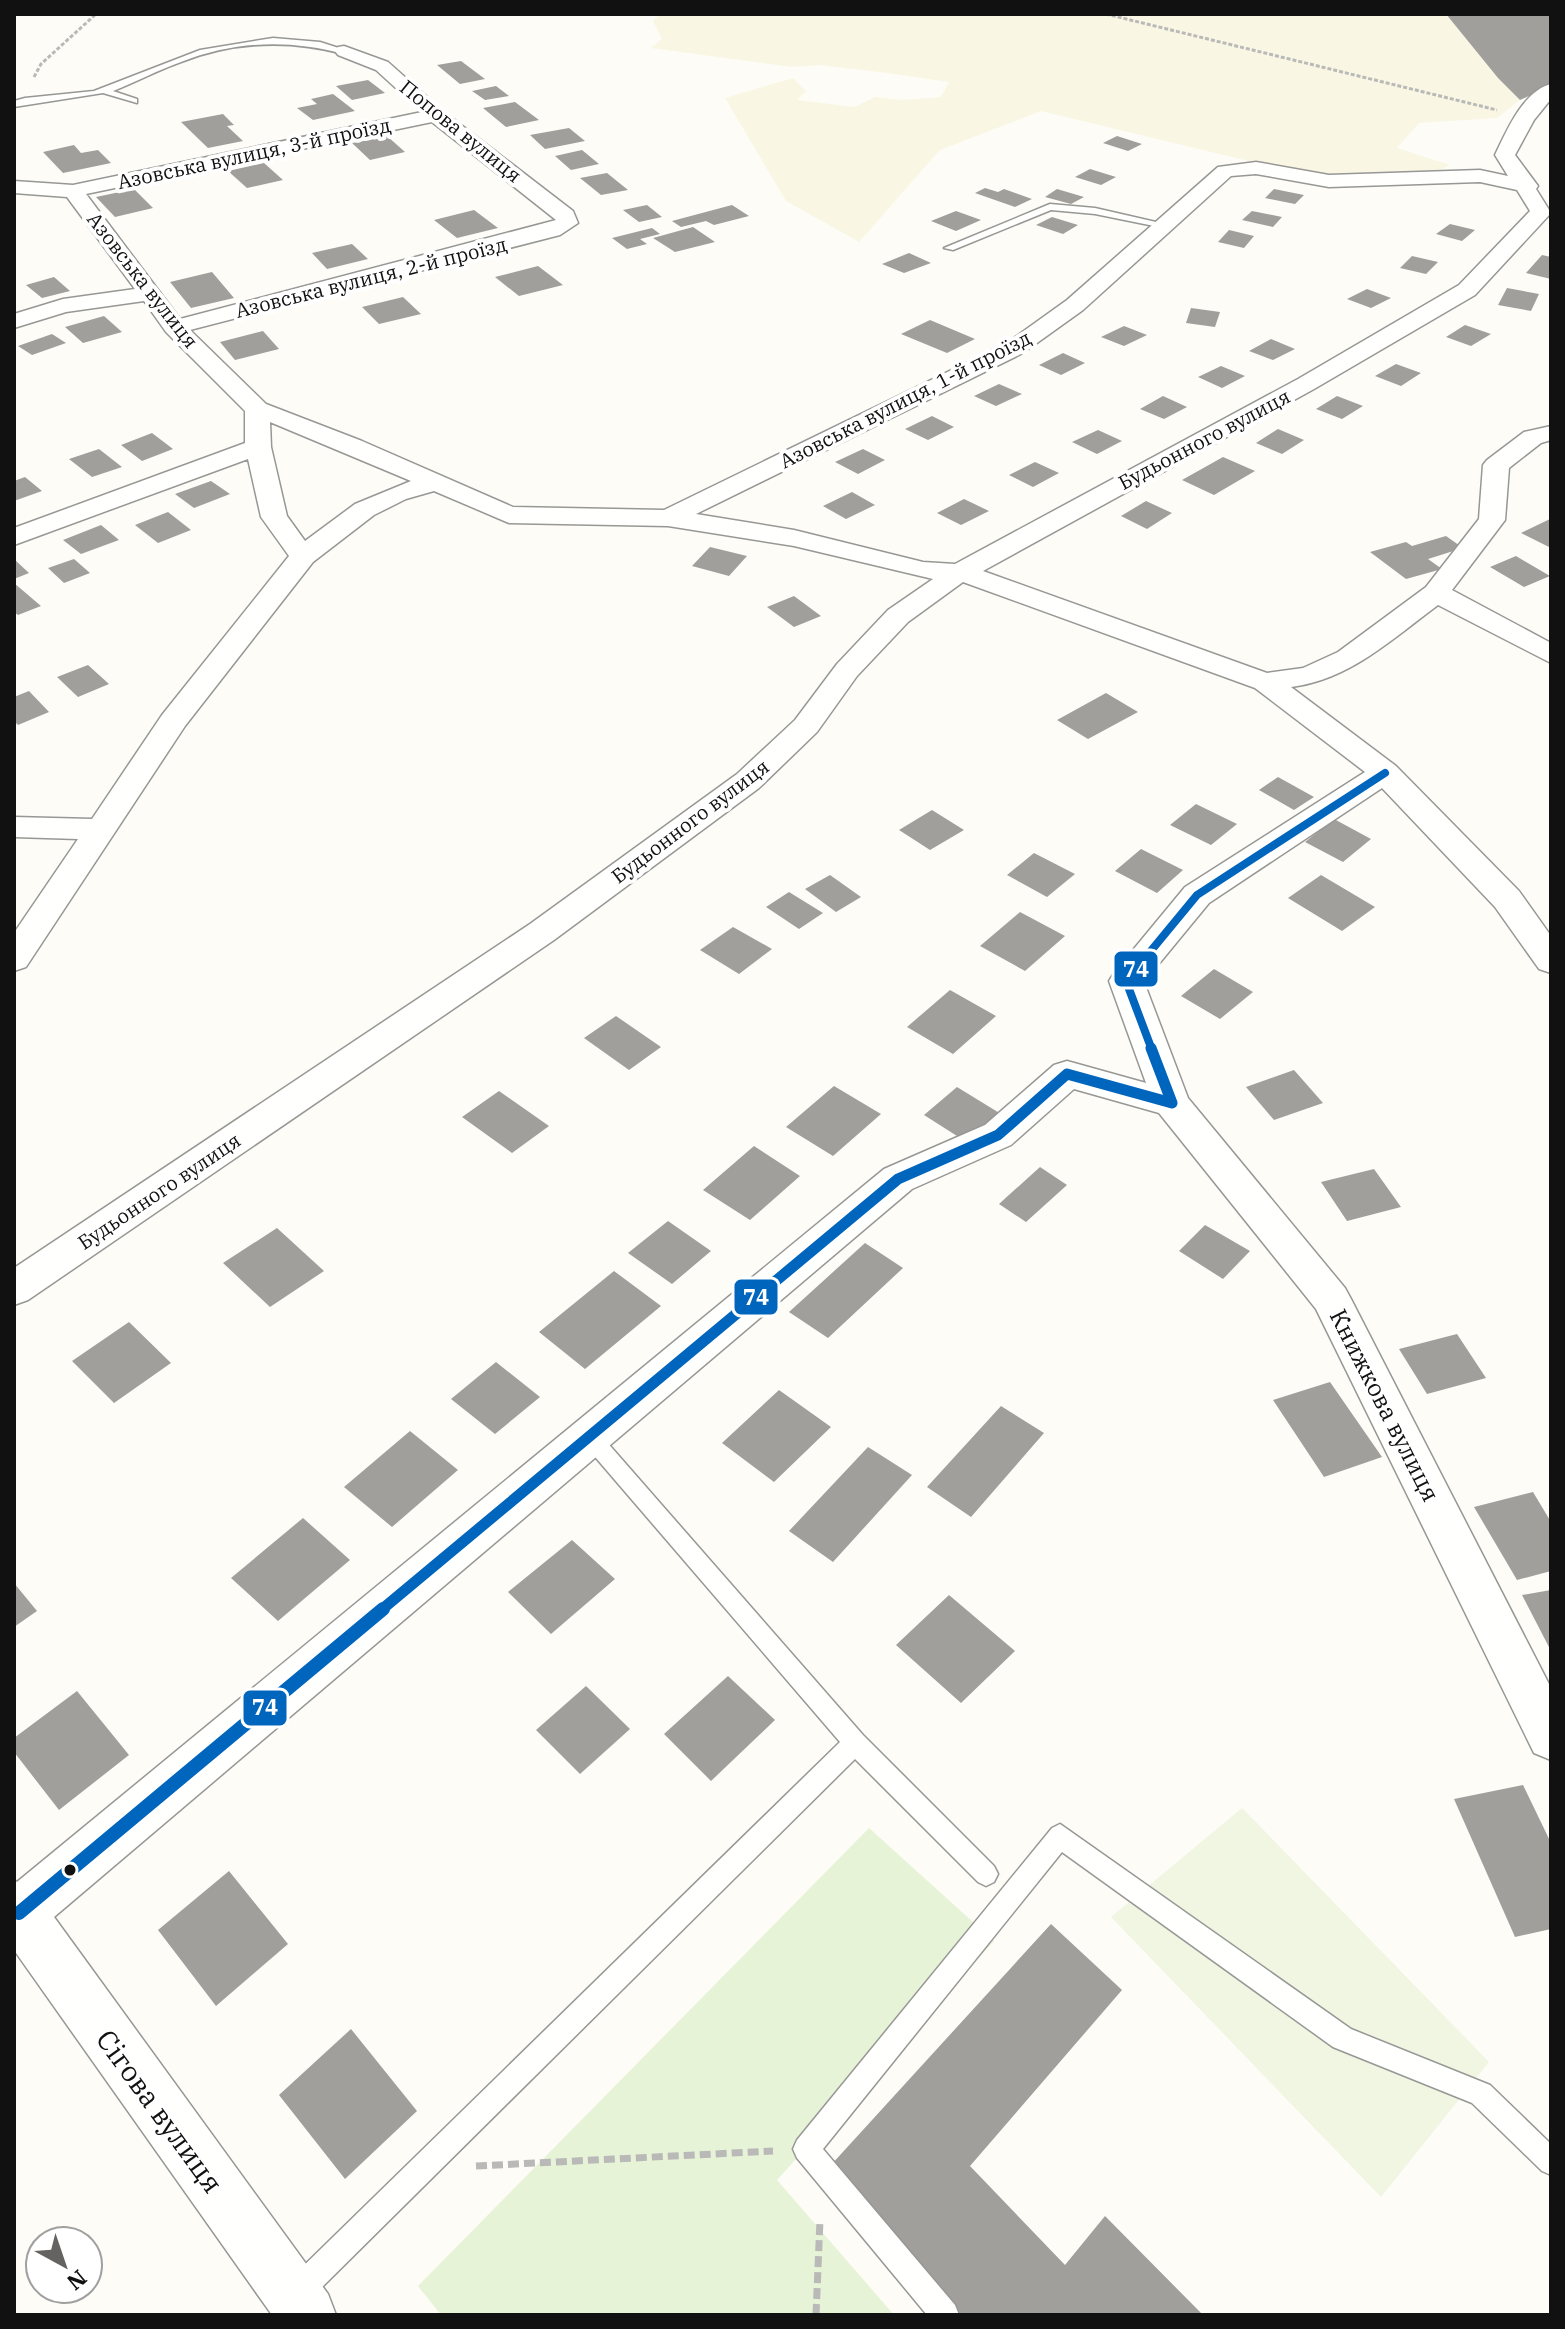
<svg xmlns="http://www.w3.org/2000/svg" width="1565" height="2329" viewBox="0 0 1565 2329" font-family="'IBM Plex Serif',serif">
	<rect width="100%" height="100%" fill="#fdfcf7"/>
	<path fill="#f9f7e4" d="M660,14H1446L1498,78L1520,100L1497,118L1419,123L1397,148L1450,165L1432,174L1345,180L1269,166L1041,111L940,150L859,242L786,201L725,98L793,78L806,91L797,100L855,107L875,97L902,100L941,97L949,82L887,73L819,65L792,67L651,48L662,39L653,21Z"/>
	<path fill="#e7f3d7" d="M869,1828L994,1941L777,2180L894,2315H441L418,2286Z"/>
	<path fill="#f0f6e1" d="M1242,1808L1489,2062L1381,2197L1111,1917Z"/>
	<path fill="#a19f9c" d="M1446,14H1551V86L1520,100L1498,78Z
		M461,61L485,79L460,84L437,65Z
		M368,80L385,93L352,100L336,86Z
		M496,86L509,96L485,100L472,91Z
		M333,94L355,111L313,120L297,108L317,104L311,99Z
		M515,102L539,120L506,127L483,108Z
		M223,114L234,125L227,126L243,141L208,148L181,122Z
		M569,128L585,141L545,149L530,135Z
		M387,136L405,152L370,160L352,143Z
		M1117,136L1142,144L1128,151L1103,143Z
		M74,145L81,153L98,150L111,163L63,173L43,152Z
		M582,150L599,164L571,170L555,156Z
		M264,163L283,180L247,188L228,171Z
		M1090,169L1116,177L1101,185L1075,177Z
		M607,173L628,190L601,195L580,178Z
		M985,188L998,192L1004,189L1032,199L1015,207L975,193Z
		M134,189L153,208L115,217L96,197Z
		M1057,189L1084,197L1071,204L1045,197Z
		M1274,189L1304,195L1295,204L1265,198Z
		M647,205L662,217L639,222L623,210Z
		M732,205L749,216L714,225L706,221L681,227L672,221Z
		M474,210L498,228L457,238L434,220Z
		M956,211L981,220L956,231L931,221Z
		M1252,211L1282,217L1273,227L1242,220Z
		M1052,217L1078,225L1063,234L1036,225Z
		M1450,224L1475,230L1462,241L1436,234Z
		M693,227L715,242L675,252L653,238Z
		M652,228L660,234L640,239L647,244L627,249L612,238Z
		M1229,230L1254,236L1244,248L1218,242Z
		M352,244L368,259L327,269L312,253Z
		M909,253L931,263L904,273L882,264Z
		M1542,255L1551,257V279L1526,273Z
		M1412,256L1438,262L1426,274L1400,268Z
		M538,266L563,285L519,296L495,277Z
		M212,272L234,298L191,308L170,282Z
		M54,277L70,291L42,298L26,285Z
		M1507,288L1539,294L1531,311L1498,305Z
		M1367,289L1391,298L1371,308L1347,299Z
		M403,297L421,314L379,324L362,307Z
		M1191,308L1220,312L1215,327L1186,323Z
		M104,316L122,332L83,343L65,327Z
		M930,320L975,339L947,353L901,334Z
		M1465,325L1491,334L1471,346L1446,337Z
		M1124,326L1147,335L1124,346L1101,337Z
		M263,331L279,349L235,360L220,342Z
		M52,334L66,343L32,355L18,346Z
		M1271,339L1295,349L1273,360L1249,351Z
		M1063,353L1085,363L1061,375L1039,365Z
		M1396,364L1421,373L1401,386L1375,376Z
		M1221,366L1245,376L1222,388L1198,377Z
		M999,384L1022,394L996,406L974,396Z
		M1163,396L1187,407L1164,419L1140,409Z
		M1337,396L1363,406L1342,419L1316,409Z
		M932,416L954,427L928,440L905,429Z
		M1278,429L1304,440L1282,454L1256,443Z
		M1098,430L1122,441L1097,454L1072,442Z
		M152,433L173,449L142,461L121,445Z
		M99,449L122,467L92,477L69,459Z
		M863,449L885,460L858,474L835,462Z
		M1223,457L1255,471L1214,495L1182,480Z
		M1035,462L1059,473L1033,487L1009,475Z
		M25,477L42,491L14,501V481Z
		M211,481L230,494L194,508L175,494Z
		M852,492L875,505L846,519L823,506Z
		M964,499L989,511L961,525L937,513Z
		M1146,501L1172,513L1147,529L1121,516Z
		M168,512L191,530L158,543L135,525Z
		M1550,519L1551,548L1521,533Z
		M101,525L119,540L81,554L63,540Z
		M1446,536L1463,548L1428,559L1442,569L1406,579L1370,552L1406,542L1412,546Z
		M710,547L747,556L729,576L692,566Z
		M1516,556L1550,576L1524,587L1490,567Z
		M14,559L29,573L14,579Z
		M74,559L90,573L64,583L48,568Z
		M14,583L41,606L18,615L14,612Z
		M794,596L821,616L794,627L767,607Z
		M88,665L109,684L78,697L57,677Z
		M29,691L49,712L18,725L14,721V697Z
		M1106,693L1138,712L1088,739L1057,720Z
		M1278,777L1314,797L1294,810L1259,790Z
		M1196,804L1237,824L1211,845L1170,825Z
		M932,810L964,830L930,850L899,830Z
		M1334,819L1371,839L1343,862L1305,842Z
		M1141,849L1183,870L1157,893L1115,871Z
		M1034,853L1075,874L1047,897L1007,875Z
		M830,875L861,897L836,912L805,889Z
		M1321,875L1375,907L1342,931L1288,898Z
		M789,892L823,913L799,929L766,907Z
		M1020,912L1065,936L1025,971L980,946Z
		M733,927L772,949L739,974L700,950Z
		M1214,969L1253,992L1220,1019L1181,996Z
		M950,990L996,1016L953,1054L907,1027Z
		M616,1016L661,1047L629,1070L584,1038Z
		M1294,1070L1323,1103L1274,1120L1246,1087Z
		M834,1086L881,1114L833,1156L786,1127Z
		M957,1087L1001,1114L968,1143L924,1115Z
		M499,1091L549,1126L512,1153L462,1117Z
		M754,1146L800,1176L750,1220L703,1190Z
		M1040,1167L1067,1185L1026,1222L999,1204Z
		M1374,1169L1401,1207L1347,1221L1321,1182Z
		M668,1221L711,1251L672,1284L628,1253Z
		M1205,1225L1250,1251L1223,1279L1179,1251Z
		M277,1228L324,1271L270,1307L223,1263Z
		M865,1243L903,1268L828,1338L789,1312Z
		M614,1271L661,1306L585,1369L539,1332Z
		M129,1322L171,1363L114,1403L72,1361Z
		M1457,1334L1486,1378L1427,1394L1399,1349Z
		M496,1362L540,1397L495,1434L451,1399Z
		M1330,1382L1382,1457L1324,1477L1273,1400Z
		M779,1390L831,1427L774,1482L722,1443Z
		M1001,1406L1044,1433L971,1517L927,1487Z
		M410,1431L458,1470L392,1527L344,1487Z
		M868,1447L912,1475L833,1562L789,1531Z
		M1533,1492L1551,1522V1571L1517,1580L1474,1507Z
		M303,1518L350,1560L278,1621L231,1578Z
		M572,1540L615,1579L551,1634L508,1592Z
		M14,1583L37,1611L14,1627Z
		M1551,1590V1651L1522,1595Z
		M949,1595L1015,1651L961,1703L896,1645Z
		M728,1676L775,1720L711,1781L664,1734Z
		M586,1686L630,1729L580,1774L536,1730Z
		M77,1691L129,1755L59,1810L14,1752V1738Z
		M1523,1785L1551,1843V1929L1515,1937L1454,1799Z
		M229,1871L288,1944L216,2006L158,1930Z
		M1051,1924L1122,1990L970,2166L1065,2265L1105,2216L1203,2315H949L831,2165Z
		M351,2029L417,2111L345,2179L279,2095Z"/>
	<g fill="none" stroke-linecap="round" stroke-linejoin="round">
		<g stroke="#979795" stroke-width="3">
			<path id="lane" d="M273,38L320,42L348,51L344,54C288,39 235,41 181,62C158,70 136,82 113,91L137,99V103L103,93L14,107V101L25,98L94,91L200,50Z
				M1050,204L1095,208L1169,225L1164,228L1095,214L1051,210L953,250L944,248Z
				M591,1429L598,1432L863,1735L994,1866L998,1874L994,1882L986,1886L978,1882L855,1759L308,2301L298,2305L288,2301L284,2291L288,2281L840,1742L584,1444L581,1438L584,1432Z
				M1060,1824L1351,2029L1490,2085L1551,2144V2175L1542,2171L1472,2103L1333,2047L1062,1852L823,2149L955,2305L959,2315H927L797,2158L793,2149L797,2140L1052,1828Z"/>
		</g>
		<g stroke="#979795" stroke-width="3">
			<path id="street" d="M344,46L388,62L443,111L573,211L578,223L560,235L190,330L266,404L362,441L513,507L664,510L1007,343L1067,300L1218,167L1256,162L1329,175L1480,170L1508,176L1495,155C1506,132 1523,91 1551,84V99L1534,120L1515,155L1538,186L1536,189L1551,213L1475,295L1314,389L983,571L1267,673L1303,668L1338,652L1426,587L1479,519L1483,465L1487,460L1524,432L1551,426V440L1541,443L1509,468L1505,520L1452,590L1551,643V663L1438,605C1392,639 1349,680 1291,687L1396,766L1519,891L1551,936V973L1539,969L1495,907L1382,788L1209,903L1144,982L1188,1098L1345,1288L1351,1299L1551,1688V1760L1534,1753L1316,1309L1159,1113L1074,1089L1011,1145L912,1189L54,1917L328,2294L336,2315H272L14,1950V1880L17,1882L884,1169L985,1125L1054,1065L1067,1061L1146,1083L1109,981L1114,973L1185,887L1365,772L1255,688L963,582L908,622L857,676L817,732L759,788L554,940L28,1300L14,1305V1268L530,924L737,774L795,720L837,664L888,610L933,579L794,546L668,526L509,523L434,491L406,499L374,515L313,562L185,726L26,967L14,971V933L78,839L14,837V817L92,819L162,715L289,556L261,517L248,459L14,545V528L245,443V411L166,332L144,301L66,312L14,328V314L63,299L135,289L67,197L14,193V181L73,185L422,112L376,70L338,55L335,51L338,47ZM432,122L556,220L180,319L86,194ZM1256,174L1329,187L1480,182L1517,190L1530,211L1459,285L1298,379L955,564L923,562L794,530L696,514L1023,353L1083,310L1231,176ZM270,422L411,481L355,504L305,541L287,516L271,447Z"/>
		</g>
		<path stroke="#b9b9b8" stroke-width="3" stroke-dasharray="4 2" stroke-linecap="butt" d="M1106,14L1497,110
			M34,77L41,64L96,14"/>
		<path stroke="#b9b9b8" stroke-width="7" stroke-dasharray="11 5" stroke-linecap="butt" d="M476,2166L773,2151
			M816,2315L820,2220"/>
		<use href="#lane" fill="#fffffe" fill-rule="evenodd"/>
		<use href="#street" fill="#fffffe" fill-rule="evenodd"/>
		<g stroke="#fff" stroke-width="13">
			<path id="bus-1-far2" d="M1152,1050L1126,981L1197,895L1385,773"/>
		</g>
		<g stroke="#fff" stroke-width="17">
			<path id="bus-1-far1" d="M380,1611L898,1179L998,1135L1067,1074L1172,1103L1151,1048"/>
		</g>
		<g stroke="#fff" stroke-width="20">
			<path id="bus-1" d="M19,1913L383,1609"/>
		</g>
		<use href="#bus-1-far2" stroke="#0065bd" stroke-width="8"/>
		<use href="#bus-1-far1" stroke="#0065bd" stroke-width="11"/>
		<use href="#bus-1" stroke="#0065bd" stroke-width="14"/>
	</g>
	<circle fill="#111" stroke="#fff" stroke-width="3" cx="70" cy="1870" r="7"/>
	<g text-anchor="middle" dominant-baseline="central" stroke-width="8" stroke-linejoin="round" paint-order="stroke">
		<g font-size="20" fill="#111" stroke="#fff">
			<text transform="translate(461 131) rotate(39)">Попова вулиця</text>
			<text transform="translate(254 153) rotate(-12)">Азовська вулиця, 3-й проїзд</text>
			<text transform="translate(371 277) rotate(-14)">Азовська вулиця, 2-й проїзд</text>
			<text transform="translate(143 280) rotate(52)">Азовська вулиця</text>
			<text transform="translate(905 399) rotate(-27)">Азовська вулиця, 1-й проїзд</text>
			<text transform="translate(1204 439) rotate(-28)">Будьонного вулиця</text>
			<text transform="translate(690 821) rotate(-37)">Будьонного вулиця</text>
			<text transform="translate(159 1191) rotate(-34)">Будьонного вулиця</text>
		</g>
		<g font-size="24" fill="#111" stroke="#fff">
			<text transform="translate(1385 1405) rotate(63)">Книжкова вулиця</text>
		</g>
		<g font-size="28" fill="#111" stroke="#fff">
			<text transform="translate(160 2111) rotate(54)">Сігова вулиця</text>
		</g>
	</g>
	<g stroke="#fff" stroke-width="3">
		<rect x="1113" y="950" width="46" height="38" rx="8" fill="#0065bd"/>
		<rect x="733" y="1278" width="46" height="38" rx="8" fill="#0065bd"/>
		<rect x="242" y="1689" width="46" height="38" rx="8" fill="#0065bd"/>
	</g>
	<g font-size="22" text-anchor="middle" font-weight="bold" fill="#fff">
		<text x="1136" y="977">74</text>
		<text x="756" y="1305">74</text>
		<text x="265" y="1715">74</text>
	</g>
	<rect width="1565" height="2329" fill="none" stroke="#111111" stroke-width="32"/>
	<g transform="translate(64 2265) rotate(140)"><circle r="38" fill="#ffffff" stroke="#a0a0a0" stroke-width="2"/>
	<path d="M0-6L14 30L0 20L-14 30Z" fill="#646362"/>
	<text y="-12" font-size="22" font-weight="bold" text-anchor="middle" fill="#111111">N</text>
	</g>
</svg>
